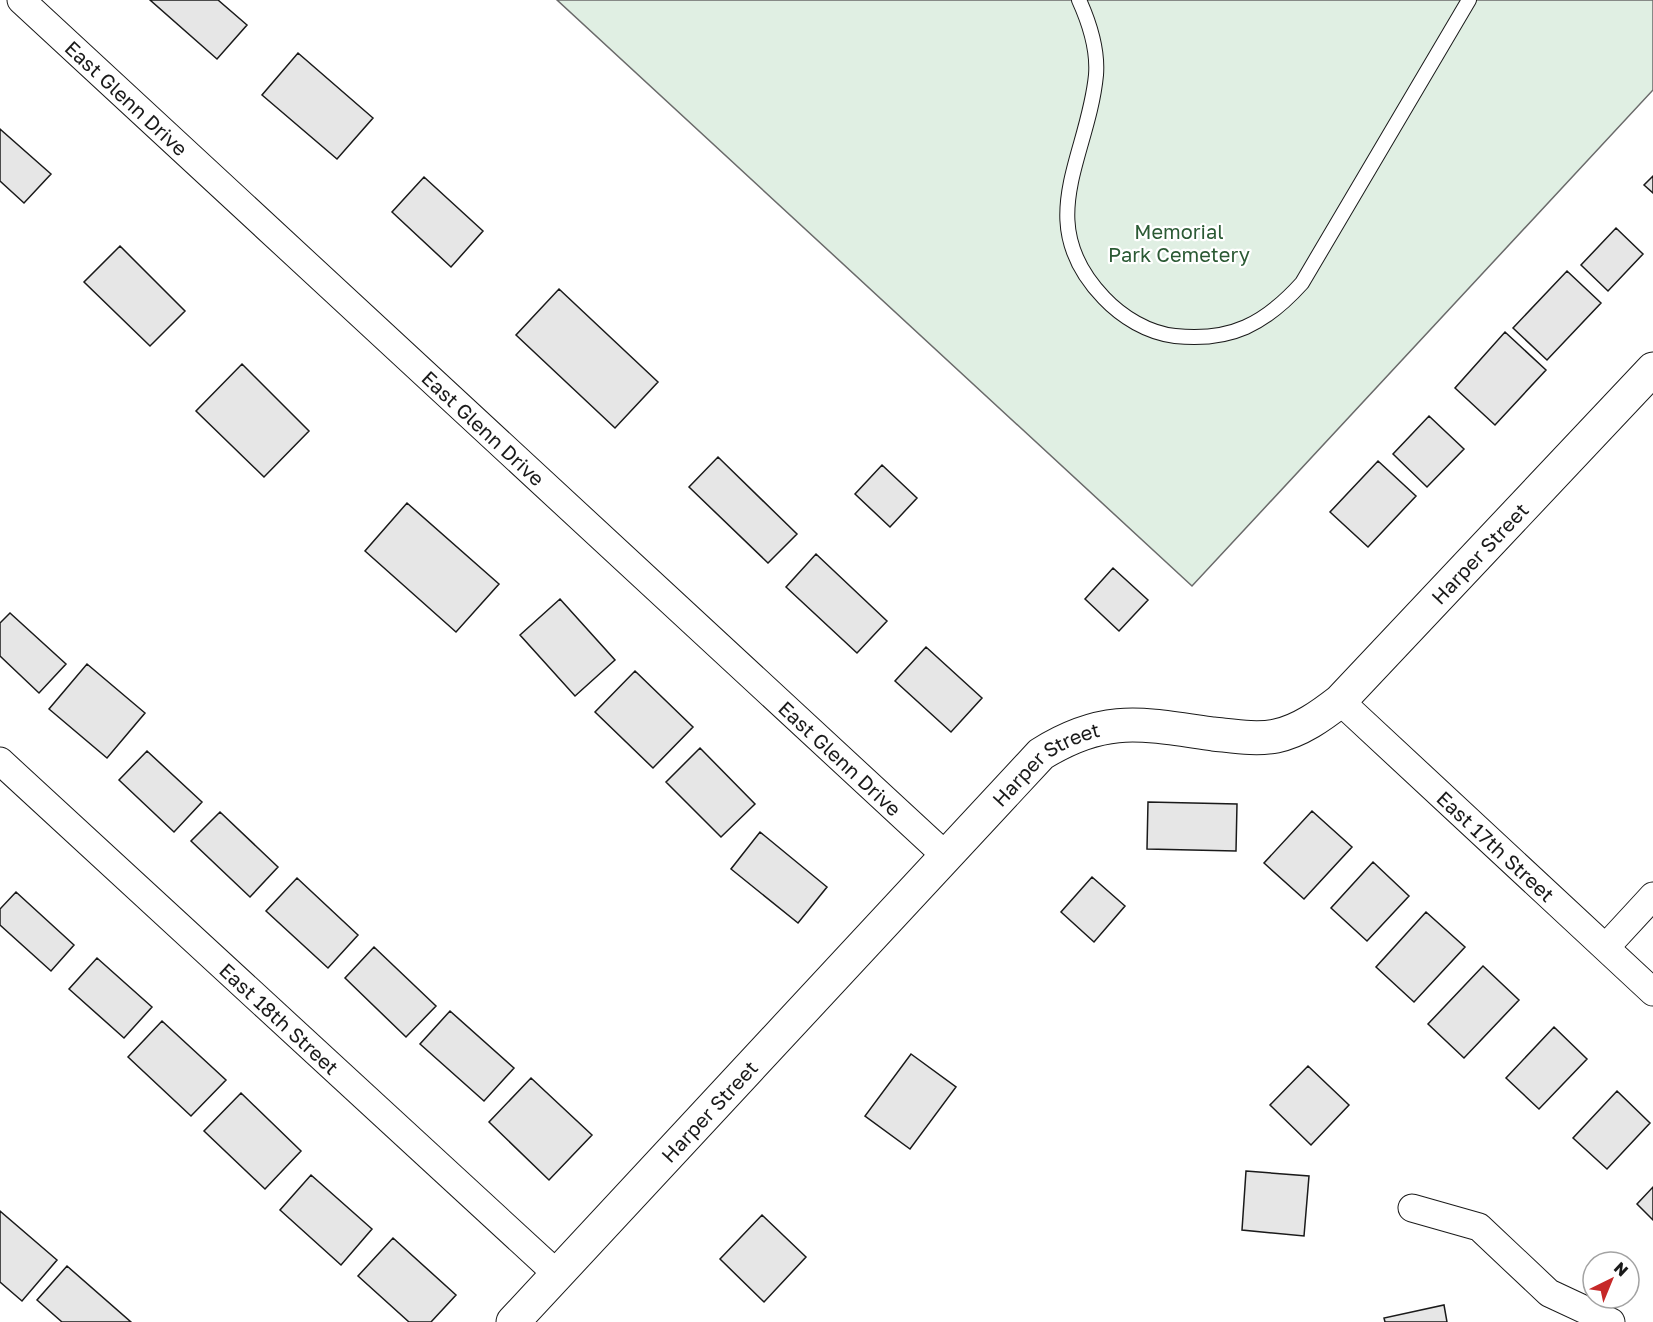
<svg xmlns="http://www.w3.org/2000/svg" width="1653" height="1322" viewBox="0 0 1653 1322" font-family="'Golos Text',sans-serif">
	<rect width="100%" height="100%" fill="#fff"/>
	<path fill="#e0efe3" stroke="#6a6a6a" stroke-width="1.5" d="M557,0H1653V90L1192,586Z"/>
	<path fill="#e6e6e6" stroke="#1a1a1a" stroke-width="1.5" d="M150,0H218L247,25L217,59Z
		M298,53L373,118L337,159L262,95Z
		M0,129L51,174L24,203L0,181Z
		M1653,176V193L1644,185Z
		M424,177L483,231L451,267L392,212Z
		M1616,228L1643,254L1608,291L1581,265Z
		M120,246L185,311L150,346L84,282Z
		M1567,271L1601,303L1547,360L1513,328Z
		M559,289L658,382L615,428L516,335Z
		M1505,332L1546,370L1495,425L1455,388Z
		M242,364L309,431L264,477L196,411Z
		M1429,416L1464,449L1427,487L1393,454Z
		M718,457L797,534L768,563L689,487Z
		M1378,461L1416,496L1368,547L1330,512Z
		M882,465L917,498L890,527L855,494Z
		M407,503L499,584L456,632L365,551Z
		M816,554L887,621L857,653L786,587Z
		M1113,568L1148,600L1119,631L1085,599Z
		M560,599L615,660L575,696L520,635Z
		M10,613L66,664L39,693L0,656V623Z
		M926,647L982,698L951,732L895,681Z
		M87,664L145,713L107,758L49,709Z
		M635,671L693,727L653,768L595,712Z
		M700,748L755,804L721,837L666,782Z
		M147,751L202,802L174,832L119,780Z
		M1148,802L1237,804L1236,851L1147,849Z
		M1312,811L1352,847L1304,899L1264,863Z
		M220,812L278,867L250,897L191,841Z
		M760,832L827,887L798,923L731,869Z
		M1373,862L1409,896L1367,941L1331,908Z
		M1092,877L1125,906L1094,942L1061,912Z
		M297,878L358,935L328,968L266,911Z
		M16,892L74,945L51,971L0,925V909Z
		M1426,912L1465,947L1414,1002L1376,967Z
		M374,947L436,1006L406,1037L345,978Z
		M97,958L152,1007L124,1038L69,989Z
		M1483,966L1519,1000L1464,1058L1428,1024Z
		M450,1011L514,1068L484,1101L420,1044Z
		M162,1021L226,1080L191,1116L128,1057Z
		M1554,1027L1587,1059L1539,1109L1506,1078Z
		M911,1054L956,1087L910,1149L865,1116Z
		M1308,1066L1349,1105L1311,1145L1270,1105Z
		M531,1078L592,1135L549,1180L489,1122Z
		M1617,1091L1650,1123L1607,1169L1573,1138Z
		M241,1093L301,1151L265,1189L204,1131Z
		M1246,1171L1309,1176L1304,1236L1242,1230Z
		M311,1175L372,1229L341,1265L280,1210Z
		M1653,1187V1220L1637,1204Z
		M0,1211L57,1260L22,1301L0,1282Z
		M762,1215L806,1257L764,1302L720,1259Z
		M393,1238L456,1295L431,1322H409L358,1276Z
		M67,1266L131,1322H62L37,1300Z
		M1444,1305L1447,1322H1385L1384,1318Z"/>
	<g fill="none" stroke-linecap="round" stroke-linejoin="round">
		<g stroke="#1a1a1a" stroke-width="16">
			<path id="service" d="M1079,0C1089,22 1098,50 1096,75C1088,158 1031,222 1104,298C1122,317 1148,333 1175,336C1231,342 1265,324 1302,283L1469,0"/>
		</g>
		<g stroke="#1a1a1a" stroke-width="29">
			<g id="minor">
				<path id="s1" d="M21,0L946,856"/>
				<path id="s2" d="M1340,701L1653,992"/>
				<path id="s3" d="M0,761L557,1274"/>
				<path d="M1606,947L1653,896"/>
				<path d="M1412,1208L1479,1227L1549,1293L1611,1322"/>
			</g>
		</g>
		<g stroke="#1a1a1a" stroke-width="35">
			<g id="tertiary">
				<path id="s4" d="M513,1322L1041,754C1105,714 1142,724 1213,734C1233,736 1256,740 1276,736C1300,731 1322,715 1340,701L1653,369"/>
			</g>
		</g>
		<use href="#service" stroke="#fff" stroke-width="14"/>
		<use href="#minor" stroke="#fff" stroke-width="27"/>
		<use href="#tertiary" stroke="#fff" stroke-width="33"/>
	</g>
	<g text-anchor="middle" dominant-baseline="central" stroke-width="4.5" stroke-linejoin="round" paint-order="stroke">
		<g font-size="20" fill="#1a1a1a" stroke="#fff">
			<text stroke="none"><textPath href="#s1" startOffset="144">East Glenn Drive</textPath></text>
			<text stroke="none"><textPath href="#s1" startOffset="630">East Glenn Drive</textPath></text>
			<text stroke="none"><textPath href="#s4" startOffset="1294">Harper Street</textPath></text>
			<text stroke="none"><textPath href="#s1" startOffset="1116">East Glenn Drive</textPath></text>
			<text stroke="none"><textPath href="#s4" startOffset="774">Harper Street</textPath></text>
			<text stroke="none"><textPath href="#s2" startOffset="213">East 17th Street</textPath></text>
			<text stroke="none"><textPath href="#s3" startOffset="380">East 18th Street</textPath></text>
			<text stroke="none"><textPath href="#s4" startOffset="288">Harper Street</textPath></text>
		</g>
		<g font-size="20" fill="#2b5a34" stroke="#fff">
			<text x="1179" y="231">Memorial<tspan x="1179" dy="23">Park Cemetery</tspan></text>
		</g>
	</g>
	<g transform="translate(1611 1280) rotate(43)"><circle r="28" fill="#ffffff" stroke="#a3a3a3" stroke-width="1.5"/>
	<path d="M0-4.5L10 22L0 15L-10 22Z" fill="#c62828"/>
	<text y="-9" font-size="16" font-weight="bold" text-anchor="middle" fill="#1a1a1a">N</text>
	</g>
</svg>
